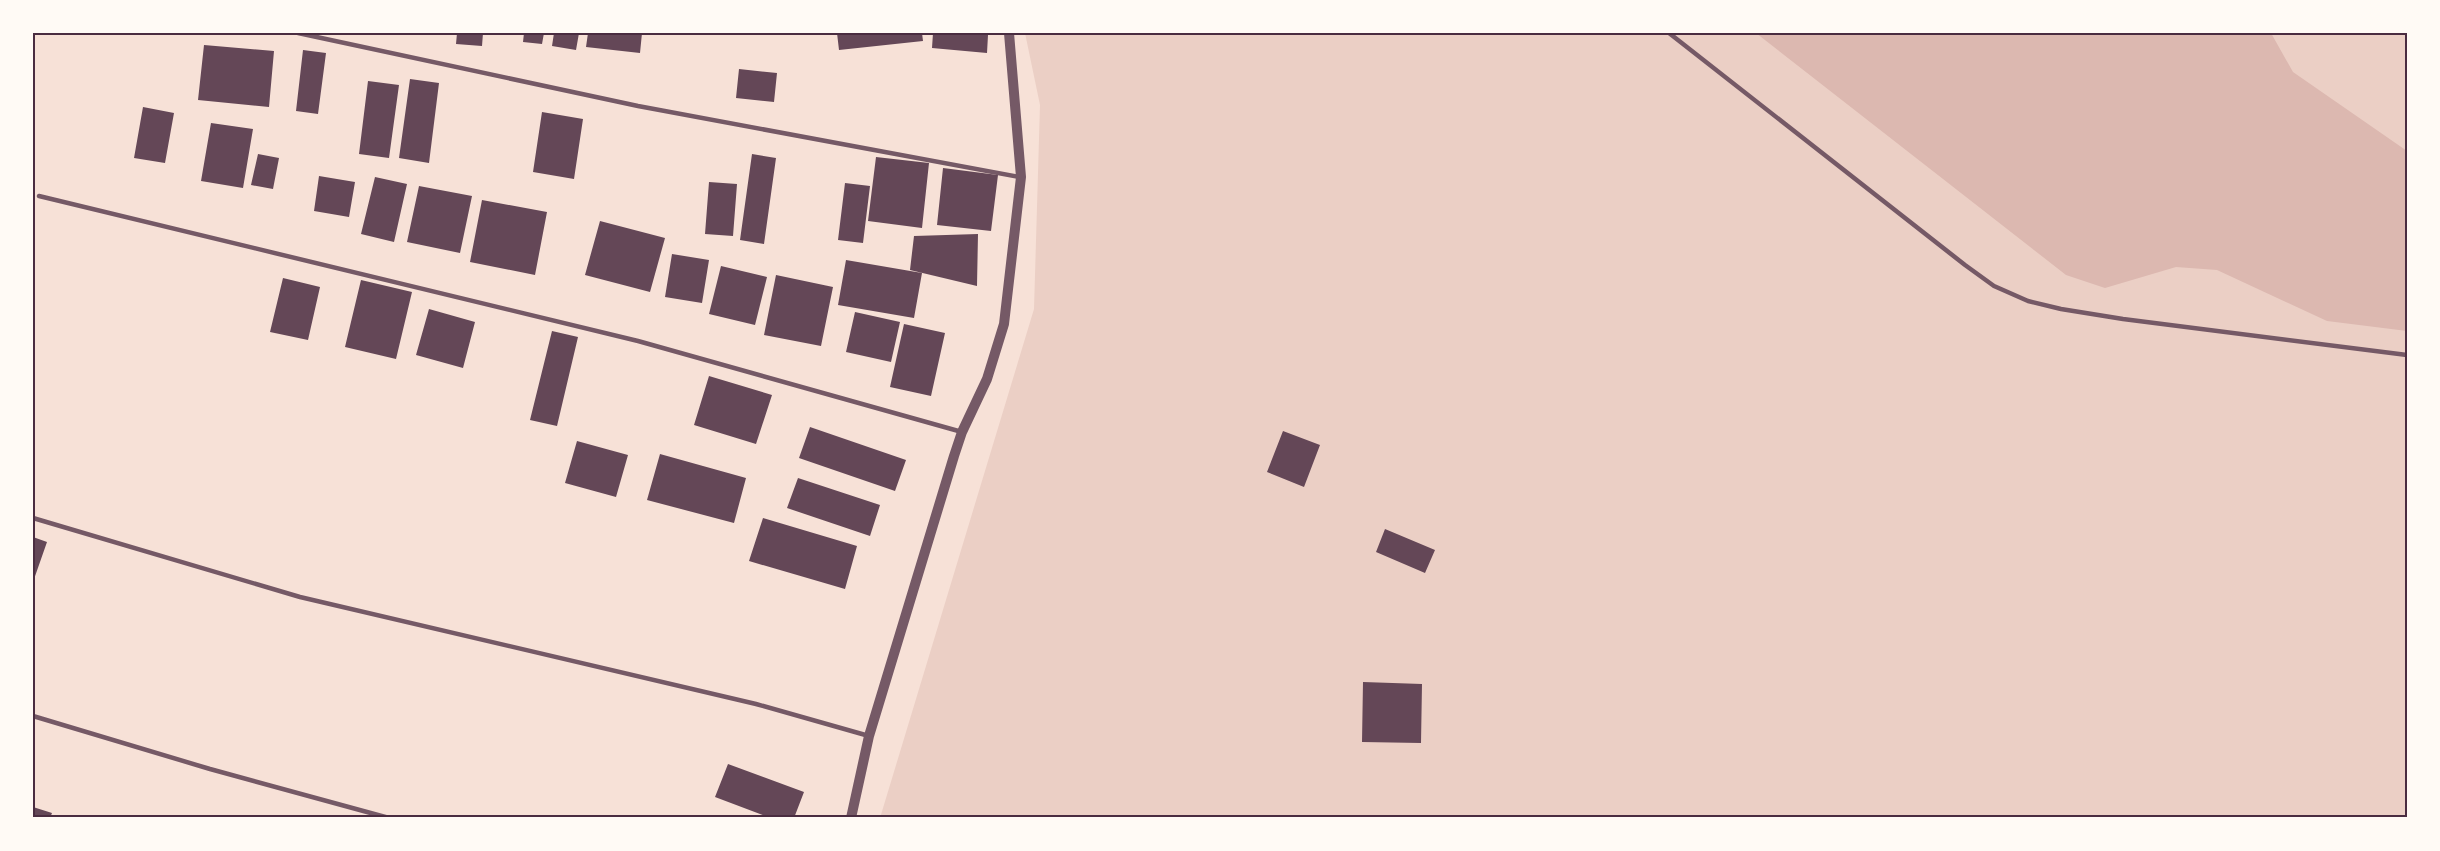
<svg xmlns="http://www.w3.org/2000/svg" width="2440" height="851" viewBox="0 0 2440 851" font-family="'Fira Sans',sans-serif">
	<rect width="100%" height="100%" fill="#f7e1d7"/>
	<path fill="#ebcfc5" d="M1025,33H2407V818H880L1034,309L1040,105Z"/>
	<path fill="#dcb8b0" d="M1756,33H2271L2293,72L2407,151V331L2327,321L2217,270L2176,267L2105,288L2066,275Z"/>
	<path fill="#644757" d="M457,33H483L482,46L456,44Z
		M524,33H544L542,44L523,42Z
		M554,33H579L576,50L552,46Z
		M588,33H642L640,53L586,47Z
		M837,33H922L923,41L839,50Z
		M933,33L988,35L987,53L932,48Z
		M204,45L274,51L269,107L198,100Z
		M303,50L326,53L318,114L296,111Z
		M739,69L777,73L774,102L736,98Z
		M410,79L439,83L429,163L399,158Z
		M368,81L399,85L389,158L359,154Z
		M143,107L174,113L165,163L134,158Z
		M542,112L583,119L574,179L533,172Z
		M211,123L253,129L243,188L201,181Z
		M258,154L279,158L273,189L251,185Z
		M752,154L776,158L764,244L740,240Z
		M876,157L929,163L922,228L868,221Z
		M943,168L998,175L991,231L937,225Z
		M319,176L355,182L349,217L314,211Z
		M375,177L407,184L394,242L361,234Z
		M709,182L737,184L733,236L705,234Z
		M845,183L870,186L863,243L838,240Z
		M419,186L472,196L460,253L407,242Z
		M482,200L547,212L535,275L470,262Z
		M600,221L665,238L650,292L585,275Z
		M978,234L977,286L910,270L914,236Z
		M672,254L709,260L702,303L665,297Z
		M846,260L922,273L914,318L838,305Z
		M721,266L767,277L755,325L709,314Z
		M776,275L833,287L821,346L764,335Z
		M283,278L320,287L308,340L270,332Z
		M361,280L412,292L396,359L345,347Z
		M429,309L475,322L463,368L416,355Z
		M855,312L900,322L891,362L846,352Z
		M904,324L945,333L931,396L890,387Z
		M552,331L578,337L557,426L530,420Z
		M709,376L772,395L756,444L694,425Z
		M810,427L906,460L895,491L799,458Z
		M1283,431L1320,445L1304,487L1267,472Z
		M577,441L628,455L616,497L565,483Z
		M660,454L746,478L734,523L647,500Z
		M798,478L880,505L870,536L787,508Z
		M763,518L857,546L845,589L749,561Z
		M1385,529L1435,550L1425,573L1376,552Z
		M33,537L47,542L33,582Z
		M1363,682L1422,684L1421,743L1362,742Z
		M728,764L804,792L794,818H771L715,797Z
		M33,807L52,813L50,818H33Z"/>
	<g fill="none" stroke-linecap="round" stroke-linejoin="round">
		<path stroke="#755966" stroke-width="4.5" d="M298,33L638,106L1019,177
			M1669,33L1965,265L1994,286L2028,301L2061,309L2123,319L2407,355
			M39,196L638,341L962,432
			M33,518L300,597L756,704L869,736
			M33,716L210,769L389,818"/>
		<path stroke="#755966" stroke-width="10" d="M851,818L869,736L954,456L962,432L987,379L1004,324L1021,177L1009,33"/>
	</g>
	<rect width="2440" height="851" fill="none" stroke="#fffaf5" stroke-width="69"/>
	<rect x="34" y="34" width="2372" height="782" fill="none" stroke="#4a2c40" stroke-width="2"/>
</svg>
